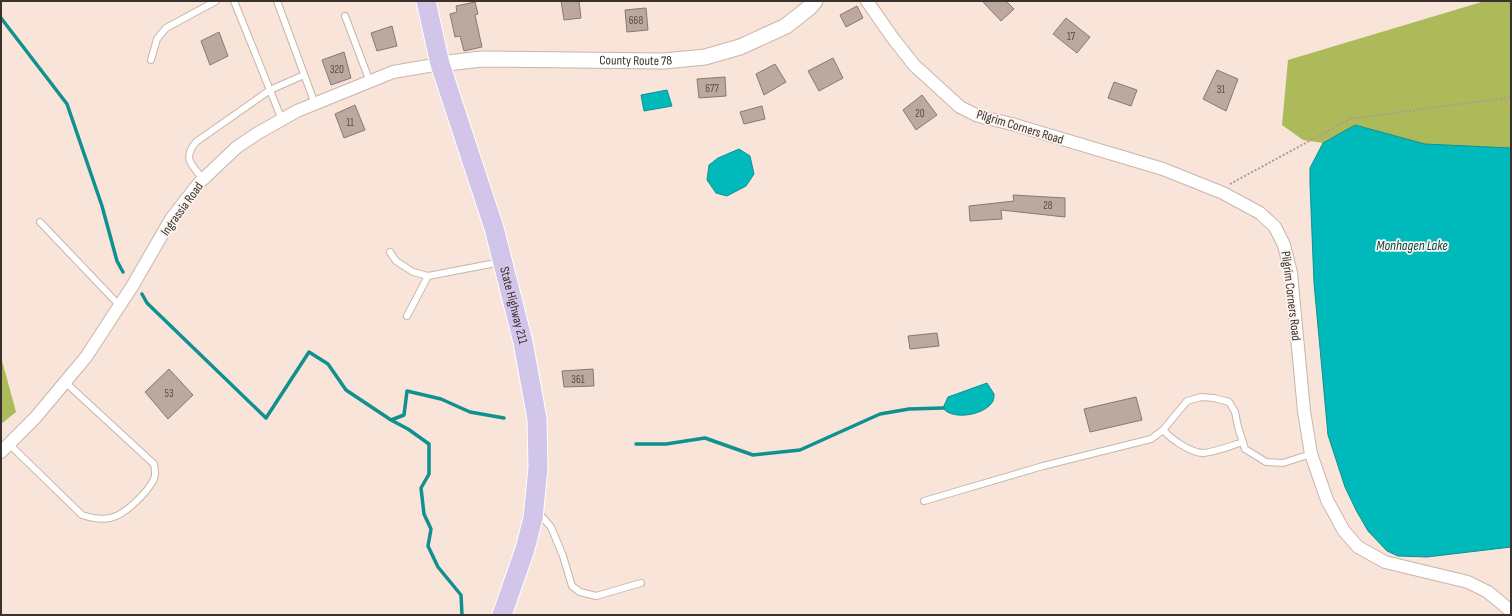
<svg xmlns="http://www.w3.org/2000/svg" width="1512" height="616" viewBox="0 0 1512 616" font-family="'Sofia Sans Condensed',sans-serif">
	<rect width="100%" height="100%" fill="#f8e4d9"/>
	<path fill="#acba5a" d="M1485,1H1511V148L1425,144L1355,125L1323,143L1303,140L1282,125L1288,60Z
		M1,357L16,412L1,424Z"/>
	<path fill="#00b9bb" stroke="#119090" d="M667,90L672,106L644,111L641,95Z
		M1355,125L1425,144L1511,148V547L1427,557L1398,556L1387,551L1368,531L1356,510L1345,487L1328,435L1314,283L1310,184V168L1323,143Z
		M739,149L750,156L754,174L746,186L727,196L716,193L707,180L709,165L718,158Z
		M987,383L994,394C994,397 994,399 993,401C986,415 952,421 943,408L948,397Z"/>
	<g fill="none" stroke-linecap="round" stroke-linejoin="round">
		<path stroke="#119090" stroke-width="3.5" d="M1,18L67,104L102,206L117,261L123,272
			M142,294L147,303L266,418L309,352L328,364L346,390L391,420L404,415L407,391L441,399L470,412L504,418
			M391,420L408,429L429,444V474L421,488L424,514L431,529L428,546L438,567L461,595L462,615
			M636,444H666L705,438L753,455L800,450L880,414L909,409L943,408"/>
	</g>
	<path fill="#bba89e" stroke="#8a786f" d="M561,1H579L581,18L564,20Z
		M982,1H1006L1014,9L1001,21Z
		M475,2L478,14L475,15L482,47L464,51L460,36L455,37L450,14L457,12L456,6Z
		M857,6L863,18L846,27L840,15Z
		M646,8L648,30L627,32L625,10Z
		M1066,18L1090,37L1077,53L1053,34Z
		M392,26L397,46L377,51L371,33Z
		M219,32L228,56L210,65L201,41Z
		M344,52L351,78L331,85L322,60Z
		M833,58L843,78L819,91L808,71Z
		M775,64L786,82L764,95L756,74Z
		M1217,70L1238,79L1226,111L1203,99Z
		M725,77L726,96L699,98L697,79Z
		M1114,82L1137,90L1131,106L1108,98Z
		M922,95L937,115L916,130L903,110Z
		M355,105L365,130L344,138L335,114Z
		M762,106L765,119L744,124L740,112Z
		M1013,195L1065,198V217L1001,210L1002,219L970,221L969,206L1014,201Z
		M937,333L939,346L910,349L908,336Z
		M169,369L193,395L168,419L145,392Z
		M593,369L594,386L564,387L562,371Z
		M1136,397L1142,420L1090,432L1084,409Z"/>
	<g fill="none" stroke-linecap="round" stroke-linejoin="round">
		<g stroke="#c8b5ab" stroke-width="8">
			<path id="service" d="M234,1L282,120
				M277,1L315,104
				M345,16L370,82
				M151,60L157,39L166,28L216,1
				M203,179C192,165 182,159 196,142L270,90L304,75
				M40,222L120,306
				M390,252L396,261L413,272L428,276L501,262
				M407,316L428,276
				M1163,430C1171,439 1191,453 1203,453C1216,452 1230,446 1243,442
				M9,444L82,515C91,518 100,520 110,518C125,515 147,493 154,479C156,474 155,469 154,464L65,382
				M924,501L1043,466L1151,439L1163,430L1187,401L1201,397L1214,398L1229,402L1235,412L1238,427L1245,449L1266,462L1283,463L1311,454
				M537,511L551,527L563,556L572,586L580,592L596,596L641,583"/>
		</g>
		<g stroke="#c8b5ab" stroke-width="14">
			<path id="minor" d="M867,1L892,37L914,65L960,107L976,115L986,118L1012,124L1163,169L1223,193L1260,213L1275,227L1284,245L1291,273L1304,411L1311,454L1327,500L1344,531L1358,547L1385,562L1468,582L1488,592L1511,611
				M1,452L35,418L86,357L133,285L171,219L199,183L237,147L258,133L297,111L393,72L440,64"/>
		</g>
		<g stroke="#c8b5ab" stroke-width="17">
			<g id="tertiary">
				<path id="s1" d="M440,64L481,59L664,61L705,57L740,47L786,26L810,7L815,1"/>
			</g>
		</g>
		<g stroke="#fff" stroke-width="21">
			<g id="primary">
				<path id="s2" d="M426,1L440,64L494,228L523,342L537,419L538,468L533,518L525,549L502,615"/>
			</g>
		</g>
		<path stroke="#ab9c94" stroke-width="2" stroke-dasharray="2 2" stroke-linecap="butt" d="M1230,184L1350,119L1511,97"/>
		<use href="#service" stroke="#fff" stroke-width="6"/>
		<use href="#minor" stroke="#fff" stroke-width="12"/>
		<use href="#tertiary" stroke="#fff" stroke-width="15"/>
		<use href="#primary" stroke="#d2c5ea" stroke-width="19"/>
	</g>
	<g text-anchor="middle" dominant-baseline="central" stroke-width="3.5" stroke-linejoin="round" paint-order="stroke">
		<g font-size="11" fill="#594f49">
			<text x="636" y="20">668</text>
			<text x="1071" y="36">17</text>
			<text x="337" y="69">320</text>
			<text x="712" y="88">677</text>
			<text x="1221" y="89">31</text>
			<text x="920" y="113">20</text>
			<text x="350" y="122">11</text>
			<text x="1048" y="205">28</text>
			<text x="578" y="379">361</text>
			<text x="169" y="393">53</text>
		</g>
		<g font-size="13" fill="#38312d" stroke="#fcf4ef">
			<text stroke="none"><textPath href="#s1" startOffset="196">County Route 78</textPath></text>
			<text transform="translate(1020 127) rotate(17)">Pilgrim Corners Road</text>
			<text transform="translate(182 209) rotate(-54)">Ingrassia Road</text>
			<text transform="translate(1291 296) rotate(83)">Pilgrim Corners Road</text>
			<text stroke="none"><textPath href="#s2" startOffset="317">State Highway 211</textPath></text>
		</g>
		<g font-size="14" font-style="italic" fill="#05494a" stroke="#fcf4ef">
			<text x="1412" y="245">Monhagen Lake</text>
		</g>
	</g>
	<rect width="1512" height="616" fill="none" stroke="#38312d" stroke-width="4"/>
</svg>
